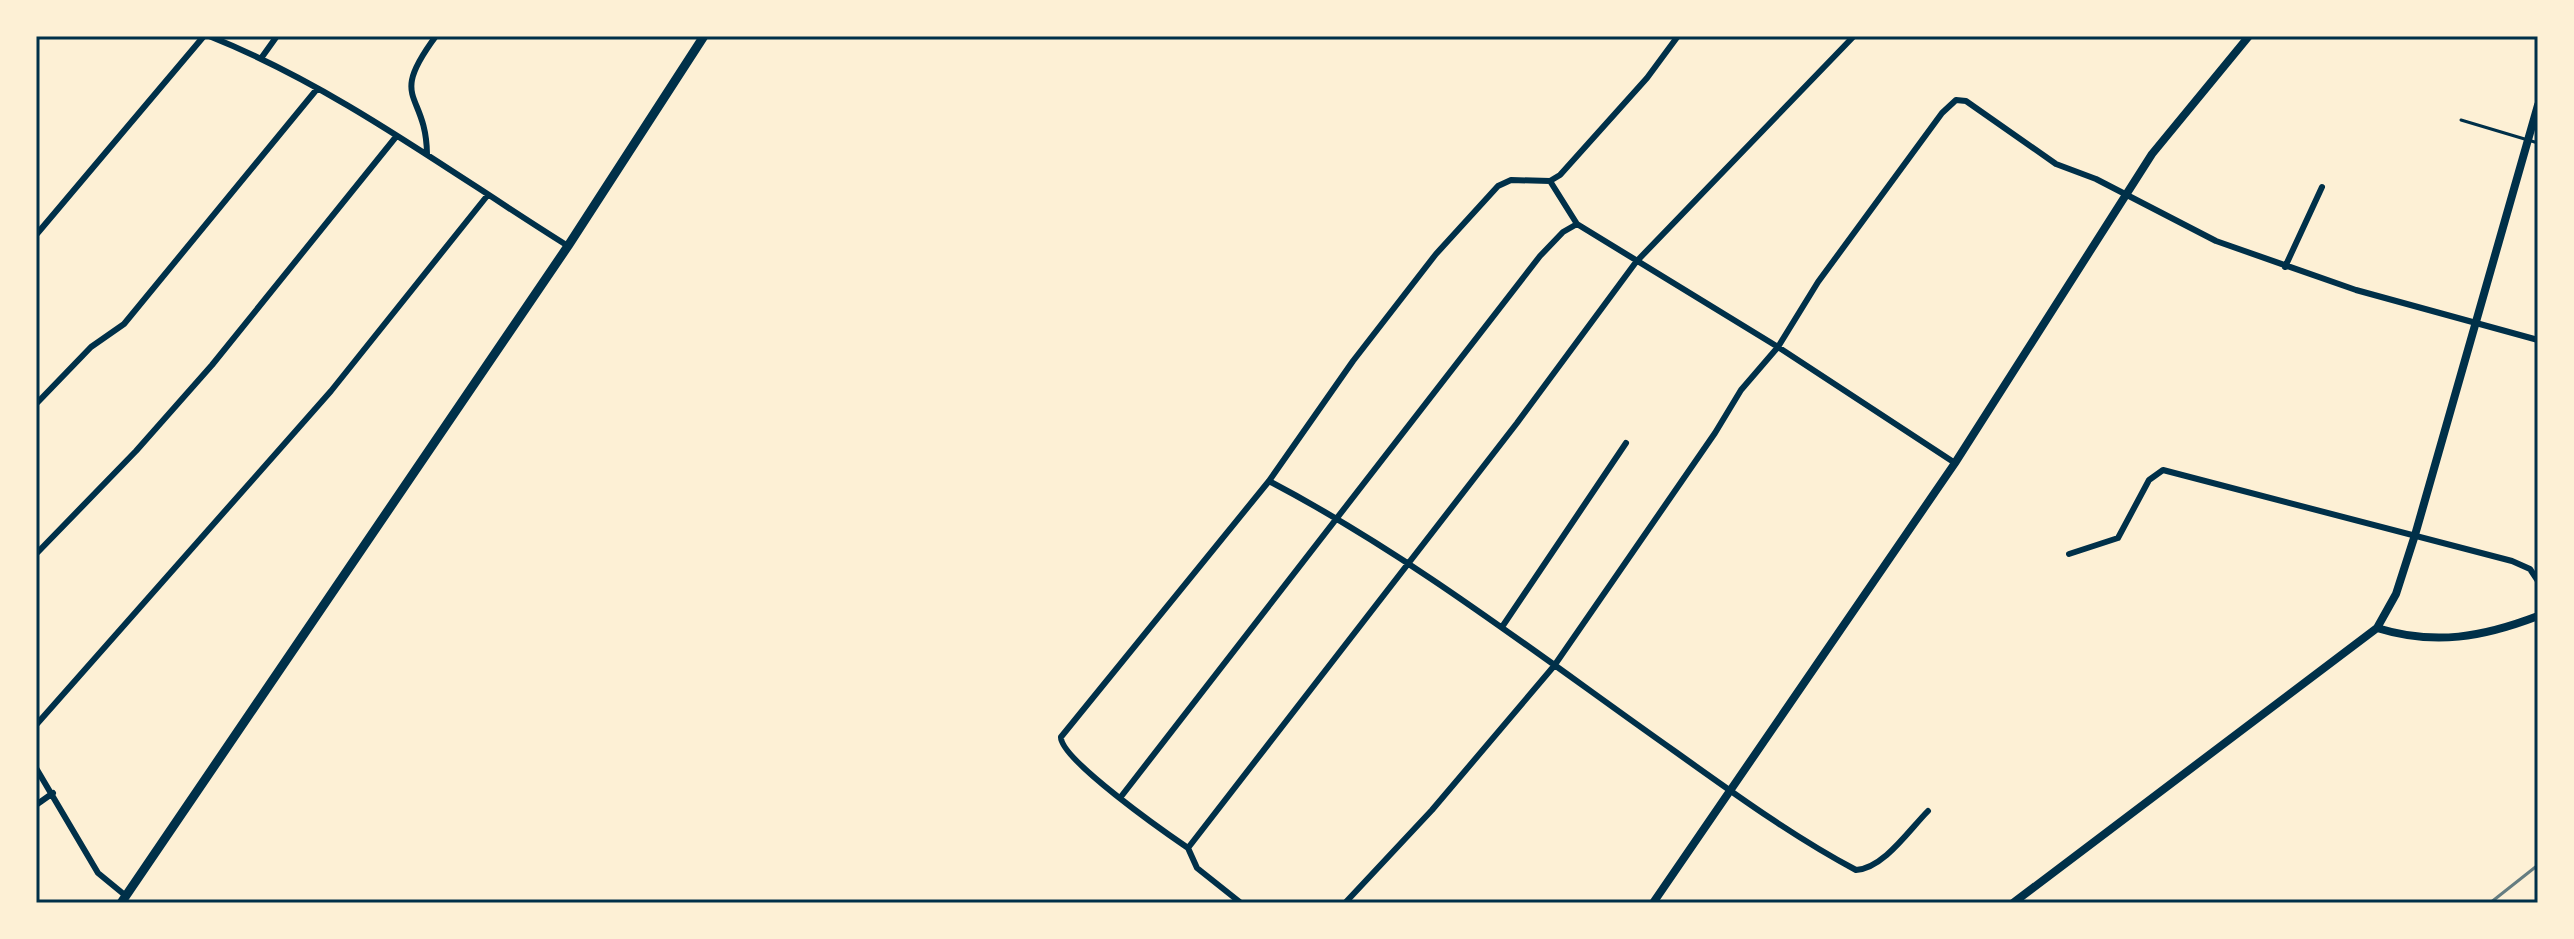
<svg xmlns="http://www.w3.org/2000/svg" width="2574" height="939" viewBox="0 0 2574 939" font-family="Montserrat,sans-serif">
	<rect width="100%" height="100%" fill="#fdf0d5"/>
	<g fill="none" stroke-linecap="round" stroke-linejoin="round">
		<path stroke="#003049" stroke-width="3" d="M2461,120L2538,143"/>
		<path stroke="#003049" stroke-width="6" d="M209,36C337,87 451,173 568,246
			M262,57L277,36
			M427,154C426,90 387,102 436,36
			M1550,181L1577,224L1778,347L1955,463
			M1550,181L1560,175L1647,78L1678,36
			M36,235L204,36
			M2285,267L2322,187
			M36,404L91,347L124,324L317,89
			M1269,481C1412,556 1541,657 1673,750C1732,792 1792,836 1856,870C1884,868 1909,830 1928,811
			M36,554L136,451L212,365L395,138
			M2069,554L2118,538L2149,480L2163,470L2512,561L2530,569L2538,581
			M1502,627L1626,443
			M36,725L331,391L487,196
			M36,768L98,873L126,896
			M1120,798L1540,256L1563,232L1577,224
			M36,805L53,793
			M1188,848L1517,423L1636,262L1854,36
			M1188,848C1166,833 1060,759 1061,737L1269,481L1353,361L1436,254L1498,186L1511,180L1550,181
			M1188,848L1197,868L1241,903
			M1345,903L1432,810L1554,666L1715,433L1741,390L1778,347L1818,282L1942,113L1956,100L1966,101L2056,164L2096,179L2216,241L2356,290L2538,340"/>
		<path stroke="#003049" stroke-width="8" d="M2377,628C2435,646 2483,637 2538,616
			M1653,903L1955,463L2152,154L2249,36
			M2013,903L2377,628L2396,594L2415,535L2538,105"/>
		<path stroke="#003049" stroke-width="9" d="M121,903L568,246L704,36"/>
		<path stroke="#657d81" stroke-width="3" d="M2490,903L2538,865"/>
	</g>
	<rect width="2574" height="939" fill="none" stroke="#fdf0d5" stroke-width="76"/>
	<rect x="38" y="38" width="2498" height="863" fill="none" stroke="#003049" stroke-width="3"/>
</svg>
